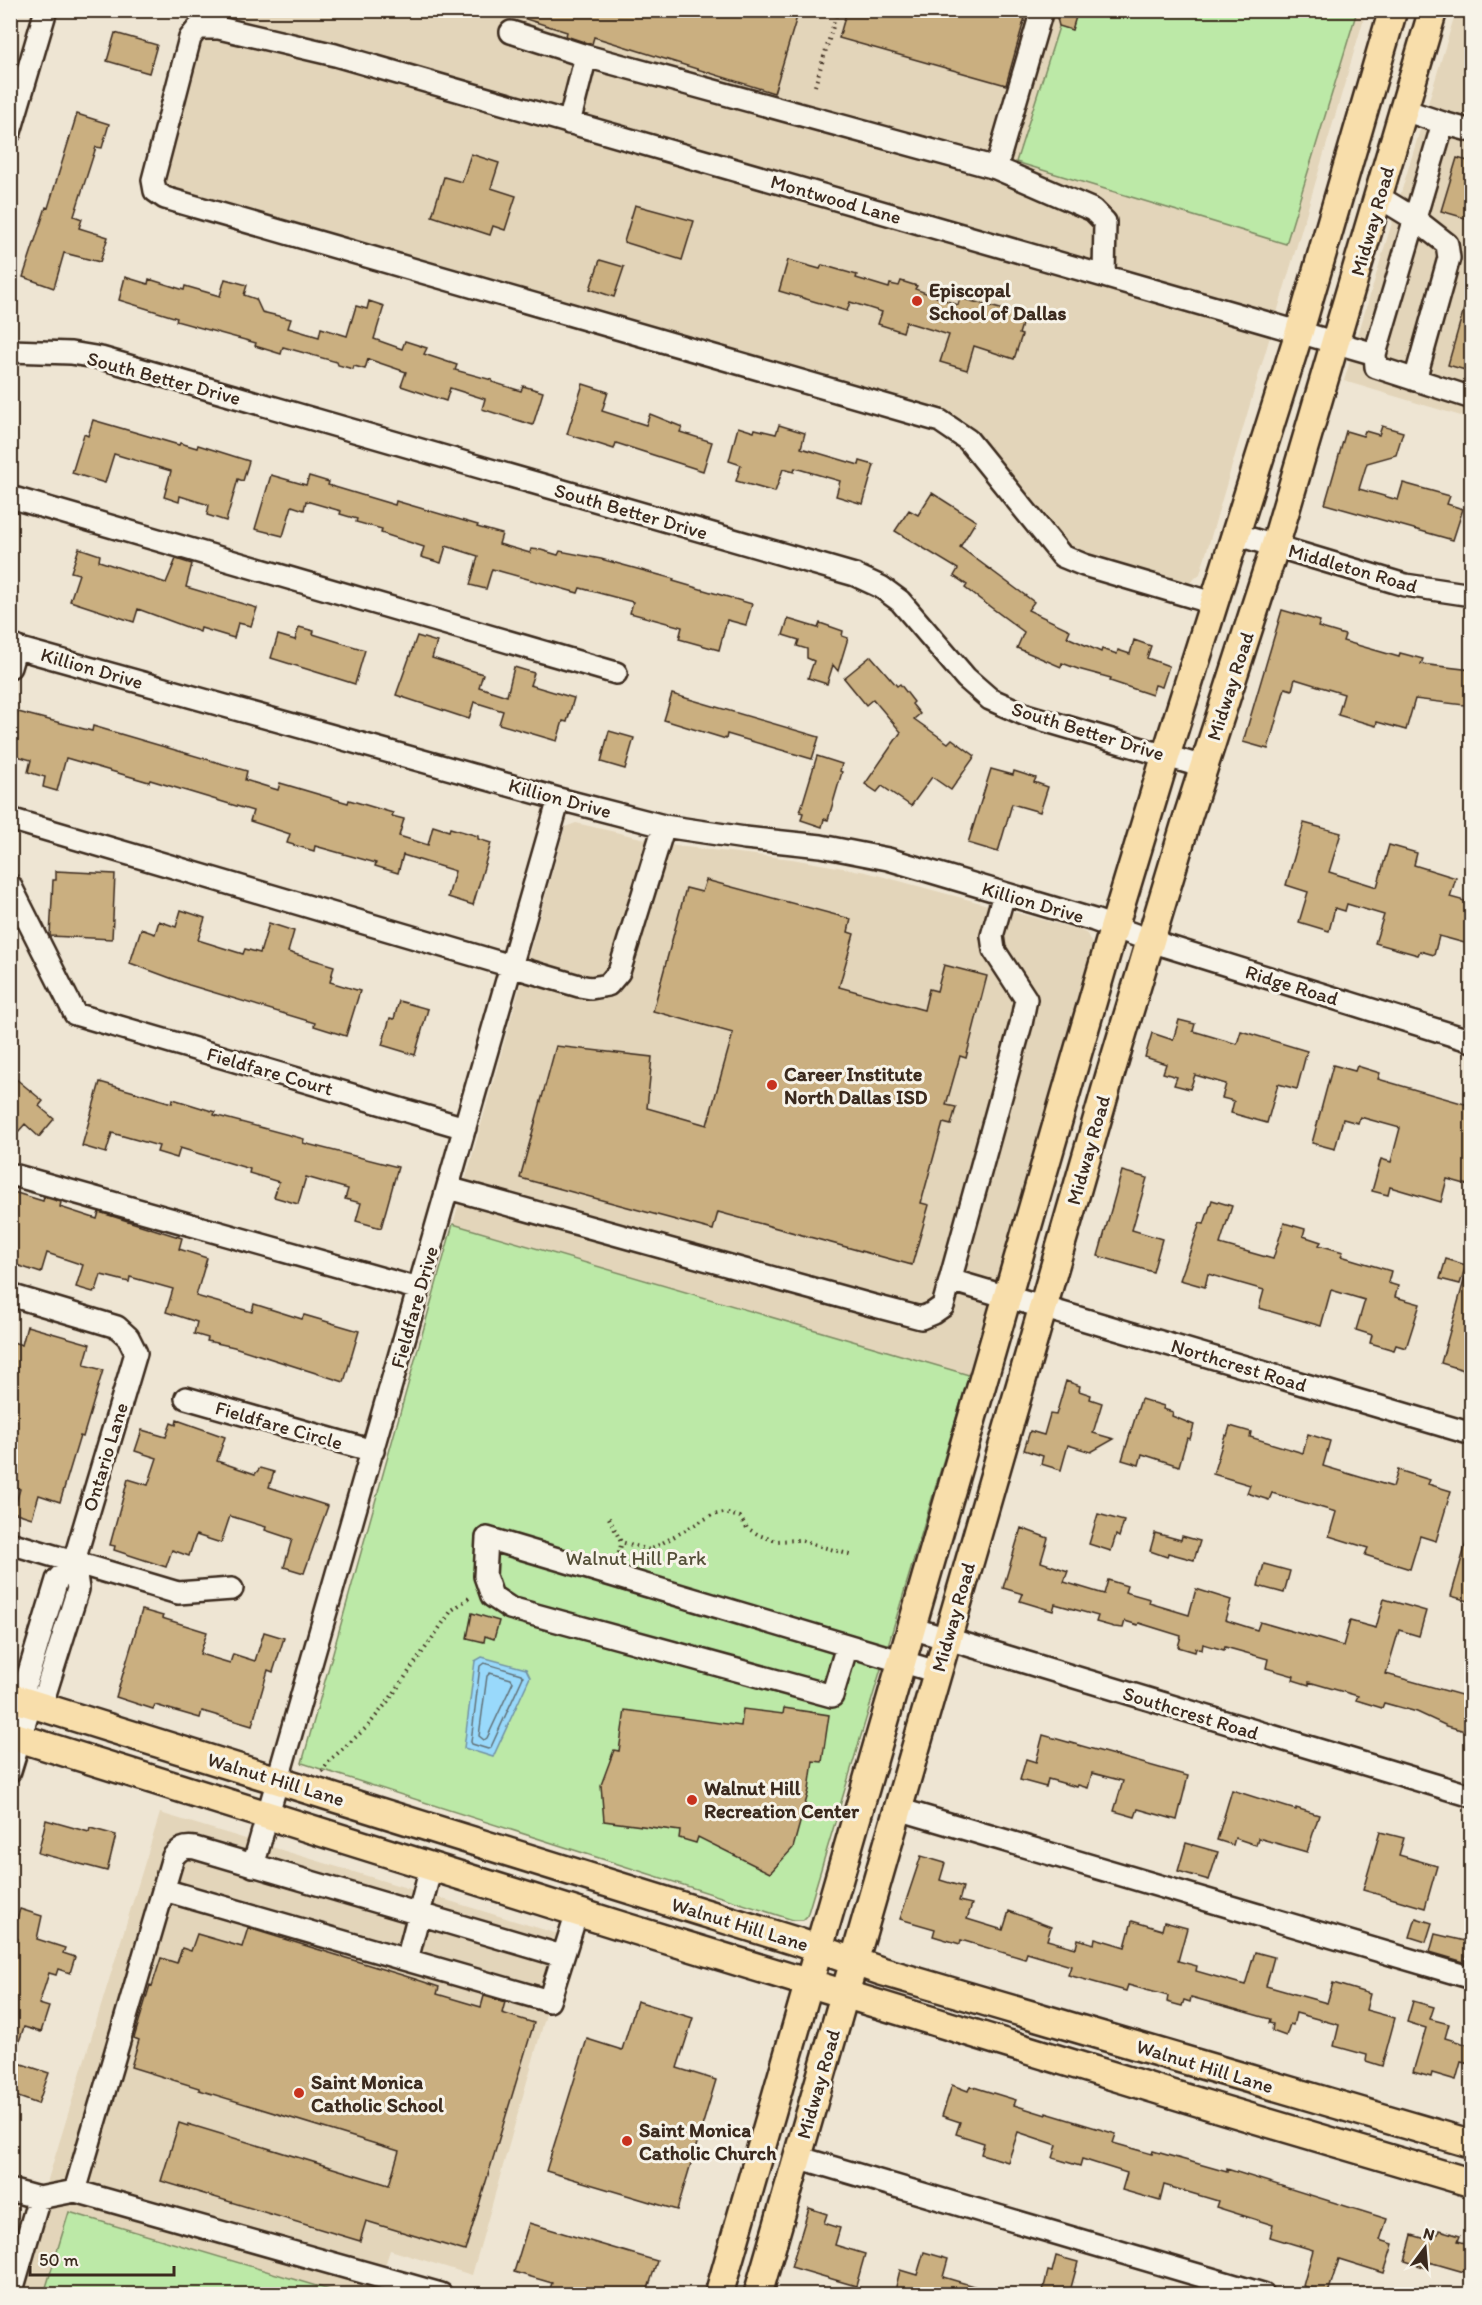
<svg xmlns="http://www.w3.org/2000/svg" width="1482" height="2305" viewBox="0 0 1482 2305" font-family="Itim,sans-serif">
	<rect width="100%" height="100%" fill="#eee5d3"/>
	<filter id="ink" filterUnits="userSpaceOnUse"><feTurbulence type="fractalNoise" baseFrequency=".0167" numOctaves="2"/><feDisplacementMap in="SourceGraphic" scale="12" xChannelSelector="R" yChannelSelector="G"/><feConvolveMatrix kernelMatrix="1 2 1 2 8 2 1 2 1" color-interpolation-filters="sRGB"/></filter>
	<g filter="url(#ink)">
		<path fill="#e3d5ba" d="M192,11H1366L1200,574L1187,585L1071,549L962,419L143,182Z
			M1456,11H1471V419L1344,381Z
			M576,823L676,846L792,859L866,872L1080,930L1087,934L1093,946L969,1375L453,1224L565,827Z
			M160,1813L568,1937L472,2275L390,2250L376,2294H13Z"/>
		<path fill="#bce9a7" stroke="#7c8a62" stroke-width="1.5" d="M1064,11H1357L1286,244L1016,162Z
			M453,1224L969,1375L807,1916L803,1920H793L302,1763Z
			M69,2212L343,2294H44Z"/>
		<path fill="#99d9fb" stroke="#7393a3" stroke-width="1.5" d="M482,1657L526,1669L530,1677L493,1757L464,1748L475,1661Z"/>
		<g fill="none" stroke-linecap="round" stroke-linejoin="round">
			<path stroke="#617076" stroke-width="1.5" d="M484,1663L521,1674L523,1677L491,1747L488,1749L472,1744L471,1742L480,1666Z
				M490,1673L511,1679L513,1682L487,1738L484,1740L479,1736L487,1676Z"/>
		</g>
		<path fill="#caaf80" stroke="#3b2a1e" stroke-width="1.5" d="M510,10H799L774,93L594,37L592,44H590L566,36L567,32L510,14Z
			M847,10H1027L1006,85L839,38Z
			M1055,10H1078L1072,30L1059,26Z
			M115,33L157,45L149,73L107,61Z
			M77,114L109,124L102,148L96,147L74,216L82,219L79,228L108,237L100,262L64,253L54,288L23,277L46,207L48,208Z
			M471,154L499,163L491,188L516,196L505,230L493,226L490,235L432,216L444,177L462,182Z
			M1457,158L1472,162V220L1441,211Z
			M635,205L694,221L682,260L624,242Z
			M600,260L624,267L614,297L590,289Z
			M788,260L820,269L822,265L857,275L856,278L889,288L890,284L899,286L901,281L917,286L915,289L958,305L960,298L1015,313L1024,318L1019,334L1022,335L1014,359L974,346L967,370L940,362L949,335L906,322L903,332L878,324L882,312L850,302L847,311L779,291Z
			M125,277L148,284L149,279L184,290L185,286L220,296L225,279L247,285L244,295L256,299L262,312L291,319L288,328L319,337L321,328L347,336L356,306L367,309L369,301L384,306L374,339L402,349L405,341L427,348L424,354L457,365L455,370L492,380V382L521,391L523,386L543,392L533,425L482,409L485,399L450,388L446,401L401,386L406,372L368,359L365,369L354,366L353,369L338,365L337,362L283,347L281,354L255,346L256,343L176,321L177,318L119,300Z
			M1467,298L1472,299V372L1448,365Z
			M583,384L608,392L602,411L646,425L650,414L682,427L680,432L712,442L703,471L616,443L614,449L567,434Z
			M93,420L179,445L180,443L197,448L198,445L249,461L243,481L238,479L226,521L207,515L209,505L180,496L179,502L164,497L171,471L114,454L105,483L72,473L84,434L88,436Z
			M779,425L805,433L801,448L859,465L860,461L874,465L863,504L836,496L840,481L795,468L794,472L783,469L775,492L736,481L741,465L729,461L738,427L754,432L755,429L776,434Z
			M1382,426L1403,432L1396,455L1367,463L1359,489L1398,500L1403,483L1450,496L1447,504L1463,509L1453,540L1325,504L1346,431L1363,436L1365,431L1379,435Z
			M271,475L306,485L309,476L329,482L328,485L395,505L396,501L478,525L477,527L502,534L499,544L530,553L531,549L541,550L558,555L560,551L601,559L674,579L673,581L752,604L746,625L727,620L719,650L679,639L682,627L630,613L633,602L580,588L578,593L492,569L486,589L470,585L478,556L446,546L441,563L421,557L424,547L381,533L382,529L356,522L357,519L340,514L341,511L306,501L304,510L292,506L283,536L255,529Z
			M932,493L976,521L960,547L1034,602L1028,610L1070,630L1067,637L1101,652L1102,649L1117,654L1118,650L1130,654L1134,640L1151,646L1147,658L1169,666L1162,687L1155,685L1152,695L1110,681L1111,678L1078,669L1062,663L1061,667L1017,648L1024,632L965,588L967,585L954,576L958,569L895,531L909,510L918,515Z
			M79,548L100,555L99,561L166,583L176,559L192,564L186,587L257,608L251,626L238,623L234,638L201,628L200,632L138,609L134,622L70,601L79,574L71,572Z
			M1282,610L1320,621L1318,627L1345,635L1343,641L1399,657L1400,653L1423,659L1421,664L1472,670V706L1415,699L1406,730L1377,722L1376,726L1338,715L1344,694L1295,679L1292,690L1285,688L1268,749L1243,742Z
			M788,619L818,628L820,623L843,631L842,636L848,638L838,671L833,665L827,684L808,678L814,661L807,658V649L797,646L799,640L783,635Z
			M299,627L314,631L313,634L365,650L355,684L271,658L278,635L295,640Z
			M417,636L437,642L432,658L483,674L479,687L507,696L514,667L534,673L530,685L574,698L567,722L563,721L557,741L499,724L503,711L474,702L469,719L396,695Z
			M871,656L897,686L900,684L914,702L912,704L920,714L914,719L948,743L952,739L975,756L951,790L932,777L911,806L882,786L877,792L865,784L901,732L873,699L866,705L844,678Z
			M672,694L819,737L812,759L727,734L726,739L664,720Z
			M18,712L92,731L93,726L247,771L245,780L278,790L280,783L348,803L349,800L393,813L392,816L404,819L399,836L428,845L433,826L449,831L450,828L478,836V839L491,843L473,905L448,897L455,871L403,855L398,873L375,866L376,863L315,846L314,851L287,843L290,834L250,821L253,811L150,780L149,782L66,758L57,791L43,787L45,777L28,772L31,760L10,754V739Z
			M609,731L634,738L625,769L601,762Z
			M817,756L842,764L840,771L842,772L828,820L824,819L822,827L801,820L803,813L800,812Z
			M991,769L1013,775L1014,771L1036,778L1034,782L1048,787L1040,812L1012,804L998,852L968,843Z
			M1304,823L1341,833L1329,872L1377,887L1389,845L1417,853L1414,865L1456,878L1450,897L1472,903V945L1439,936L1434,955L1420,951L1418,955L1375,943L1384,915L1347,904L1345,911L1335,908L1329,931L1299,922L1308,892L1286,885Z
			M56,871L115,874L112,939L50,936L53,880H56Z
			M706,880L851,919L848,932L854,934L839,987L924,1010L929,989L937,991L944,965L987,976L966,1058L960,1056L946,1105L956,1107L951,1125L943,1123L921,1203L929,1205L912,1265L718,1212L713,1230L520,1178L556,1046L652,1057L647,1108L707,1125L733,1033L653,1011L686,888L702,892Z
			M181,910L205,918L198,940L243,954L245,949L260,953L269,923L294,931L288,952L334,966L330,982L360,991L346,1036L314,1026L315,1023L189,985L130,963L141,929L155,934L159,921L176,927Z
			M399,1001L428,1009L415,1055L382,1045L390,1018L394,1019Z
			M1179,1020L1195,1024L1193,1031L1237,1044L1241,1031L1307,1051L1297,1089L1278,1084L1267,1123L1231,1113L1234,1101L1222,1098L1226,1084L1195,1075L1190,1089L1174,1085L1177,1077L1163,1073L1166,1064L1145,1057L1152,1033L1173,1040Z
			M1333,1065L1355,1071L1357,1066L1380,1073L1378,1079L1472,1106V1186L1447,1179L1441,1202L1390,1187L1388,1195L1372,1191L1381,1159L1391,1162L1400,1128L1360,1117L1358,1123L1343,1119L1335,1149L1312,1143Z
			M10,1074L43,1101L39,1106L54,1119L39,1137L25,1124L10,1141Z
			M100,1082L172,1103L173,1099L215,1112L214,1115L304,1139L303,1143L398,1167L381,1228L356,1221L361,1203L345,1199L348,1189L306,1177L298,1204L274,1197L279,1182L249,1173L250,1169L180,1148L177,1158L157,1152L159,1146L112,1133L106,1153L82,1146Z
			M1122,1171L1147,1178L1132,1230L1162,1239L1153,1272L1098,1256Z
			M10,1191L43,1201L44,1197L61,1202L60,1207L97,1219L99,1212L182,1238L179,1249L207,1258L196,1296L252,1312L254,1304L302,1319L304,1315L359,1331L344,1382L234,1347L207,1341L208,1338L194,1334L197,1322L166,1312L173,1289L130,1277L129,1282L101,1275L96,1291L93,1292L76,1287L83,1265L47,1253L41,1273L10,1263Z
			M1212,1200L1232,1206L1220,1244L1273,1259L1284,1223L1305,1229L1303,1236L1321,1242L1319,1245L1343,1252L1341,1256L1391,1271L1388,1283L1398,1286L1395,1297L1420,1304L1406,1348L1396,1345L1394,1350L1370,1343L1372,1335L1356,1330L1365,1300L1331,1290L1321,1326L1259,1308L1264,1290L1208,1274L1205,1287L1180,1280L1200,1223L1204,1224Z
			M1446,1259L1466,1265L1460,1284L1440,1279Z
			M1467,1270H1472V1362L1467,1361L1464,1370L1441,1363Z
			M27,1326L90,1344L84,1365L103,1370L83,1437L80,1436L60,1502L39,1495L32,1518L13,1512L20,1489L10,1486V1341L22,1345Z
			M1066,1381L1080,1386L1079,1391L1091,1395L1090,1399L1102,1403L1093,1433L1114,1439L1091,1452L1068,1445L1061,1470L1041,1464L1043,1456L1024,1450L1030,1431L1044,1435L1050,1414L1056,1415Z
			M1141,1399L1164,1406L1163,1409L1173,1412L1172,1416L1194,1425L1190,1439L1187,1438L1179,1466L1142,1454L1139,1465L1122,1460Z
			M177,1420L225,1437L217,1461L255,1474L260,1468L274,1472L269,1487L328,1506L304,1573L284,1567L292,1539L265,1530L266,1527L230,1516L221,1543L196,1535L189,1556L172,1550L166,1567L114,1550L115,1546L110,1545L128,1479L148,1485L157,1458L135,1451L142,1430L166,1437L171,1423L176,1425Z
			M1230,1426L1251,1432L1250,1437L1303,1453L1308,1434L1330,1441L1323,1466L1393,1487L1398,1470L1430,1480L1428,1484L1451,1491L1436,1541L1420,1536L1410,1569L1365,1555L1368,1548L1329,1536L1336,1512L1272,1493L1269,1500L1247,1493L1250,1485L1213,1474L1225,1435L1227,1436Z
			M1098,1514L1124,1521L1119,1537L1116,1535L1111,1551L1089,1544Z
			M1021,1528L1048,1538L1041,1562L1068,1571L1064,1582L1104,1594L1108,1580L1127,1586L1125,1592L1150,1599L1149,1603L1189,1615L1196,1589L1231,1600L1225,1620L1257,1630L1260,1622L1343,1646L1350,1621L1376,1628L1384,1599L1426,1611L1419,1636L1399,1630L1386,1674L1472,1698V1733L1447,1726L1417,1712L1384,1703L1382,1708L1356,1700L1358,1696L1309,1682V1685L1293,1680L1294,1676L1266,1668L1268,1659L1225,1647L1224,1650L1203,1644L1202,1650L1196,1648L1195,1652L1178,1647L1181,1636L1139,1623L1138,1625L1125,1621L1123,1628L1114,1627L1096,1622L1098,1616L1055,1604L1053,1611L1020,1601L1023,1594L1003,1588Z
			M1155,1533L1181,1540L1182,1536L1200,1541L1194,1560L1168,1553L1167,1557L1150,1551Z
			M1467,1540H1472V1602L1451,1596Z
			M1264,1564L1290,1571L1284,1593L1258,1586Z
			M142,1610L163,1616L162,1618L207,1632L200,1654L230,1663L233,1654L255,1661L264,1632L284,1638L273,1672L268,1670L252,1726L202,1711L200,1718L155,1705L153,1709L116,1697Z
			M472,1613L499,1621L494,1639L485,1636L484,1642L467,1638Z
			M784,1708L829,1715L822,1762L813,1761L809,1790L793,1848L770,1873L698,1837L696,1843L679,1838L680,1831L604,1821L601,1785L614,1750L619,1751L625,1710L741,1726L743,1709L783,1714Z
			M1043,1735L1188,1776L1177,1820L1138,1809L1135,1817L1114,1811L1123,1781L1092,1773L1088,1788L1078,1785L1077,1787L1048,1779L1046,1787L1020,1780L1026,1759L1036,1762Z
			M1232,1790L1296,1810V1808L1319,1815L1307,1852L1258,1838L1256,1845L1235,1838L1233,1845L1217,1840Z
			M46,1820L89,1832L90,1828L116,1835L107,1871L38,1853Z
			M1380,1832L1404,1838L1399,1855L1437,1866L1425,1908L1363,1890Z
			M1186,1843L1218,1852L1209,1880L1178,1871Z
			M921,1856L945,1863L940,1880L963,1887L959,1901L972,1904L967,1919L1003,1930L1009,1911L1051,1927L1047,1940L1076,1948L1078,1939L1094,1944L1095,1938L1125,1947L1132,1921L1162,1930L1164,1922L1187,1928L1178,1961L1197,1966L1196,1971L1245,1985L1255,1952L1274,1957L1266,1986L1327,2003L1333,1983L1370,1994L1366,2010L1395,2018L1382,2066L1366,2061L1367,2055L1334,2046L1339,2025L1296,2013L1293,2025L1290,2024L1286,2036L1272,2031L1273,2024L1269,2023L1270,2019L1238,2010L1191,1997L1190,2002L1184,2000L1182,2006L1167,2002L1168,1996L1128,1985L1126,1991L1068,1975L1071,1966L1027,1953L1025,1959L961,1940L960,1944L933,1936L935,1929L900,1919Z
			M20,1909L42,1916L37,1939L65,1948L63,1953L75,1957L70,1973L58,1969L56,1975L49,1973L39,2004L49,2007L41,2032L24,2027L13,2059L10,2058V1962L18,1939L11,1937Z
			M1416,1918L1432,1923L1426,1942L1410,1937Z
			M248,1928L415,1979L439,1987L437,1994L481,2007L484,1996L505,2002L502,2013L534,2023L465,2251L366,2221L360,2241L161,2181L179,2123L188,2126V2124L389,2185L399,2151L199,2090V2088L131,2067L139,2040L134,2038L150,1985L152,1986L161,1958L177,1963L182,1948L191,1951L197,1934L242,1947Z
			M1435,1934L1469,1942L1464,1962L1430,1952Z
			M637,2001L693,2018L677,2068L716,2080L677,2210L546,2171L587,2039L622,2050Z
			M1413,2001L1434,2007L1430,2019L1449,2024L1445,2038L1472,2046L1469,2064L1461,2062L1456,2080L1432,2073L1431,2077L1413,2072L1426,2028L1407,2022Z
			M10,2060L49,2073L38,2104L10,2094Z
			M952,2085L968,2091L970,2086L1016,2100L1014,2105L1046,2115V2113L1116,2134L1113,2143L1152,2154L1153,2151L1227,2172V2169L1387,2219L1380,2240L1393,2244L1384,2273L1339,2259L1328,2293L1303,2286L1313,2250L1270,2237L1273,2225L1216,2207L1218,2201L1164,2185L1160,2201L1122,2190L1127,2173L1082,2159L1080,2166L1053,2158L1057,2145L1018,2132L1008,2162L981,2154L984,2143L956,2134L960,2122L942,2116Z
			M809,2208L827,2214L824,2223L840,2228L835,2245L865,2254L856,2286L791,2267Z
			M529,2223L657,2261L646,2295H548L552,2283L514,2272Z
			M1439,2230L1460,2236L1458,2241L1472,2245V2265L1466,2264L1464,2272L1429,2262L1427,2268L1405,2261L1412,2235L1426,2239L1428,2231L1438,2234Z
			M924,2252L948,2259L943,2277L987,2290L986,2295H894L900,2270L917,2275Z
			M1056,2256L1078,2262L1069,2295H1042L1048,2271L1052,2272Z"/>
		<g fill="none" stroke-linecap="round" stroke-linejoin="round">
			<g stroke="#3b2a1e" stroke-width="26">
				<path id="minor" d="M511,32L586,56L996,168L1093,210L1105,222L1104,276
					M1404,110L1443,123L1375,354L1376,367L1472,398
					M569,123L586,56
					M1443,123L1472,131
					M10,132L46,10
					M996,168L1042,10
					M1379,197L1415,219L1447,244L1449,258L1415,380
					M10,351L71,353L101,358L855,575L881,587L900,601L966,678L990,699L1026,715L1204,767
					M10,497L616,673
					M1235,534L1405,585L1472,595
					M1213,603L1084,565L1062,556L968,440L940,421L165,198L155,191L153,180L190,38L198,28H219L335,55L1375,354
					M10,646L559,799L664,826L745,838L821,846L888,859L1094,920L1166,946L1472,1041
					M10,667L16,647
					M10,819L579,986L591,988L608,985L619,972L664,826
					M10,885L75,1014L465,1128
					M10,1174L419,1289
					M448,1188L871,1305L921,1318L933,1313L943,1306L1021,1024L1026,999L994,950L992,936L1004,894
					M950,1280L1472,1434
					M10,1295L117,1327L128,1337L136,1353L74,1561L78,1589L45,1694L31,1703
					M186,1398L373,1451
					M10,1543L178,1593L232,1589
					M911,1628L1472,1796
					M847,1646L832,1696L510,1608L492,1596L485,1576L487,1538L937,1672
					M10,1771L31,1703L24,1689L57,1580L74,1561
					M898,1809L1472,1978
					M253,1866L559,799
					M164,1890L549,2001L577,1912
					M407,1960L431,1867
					M797,2157L1263,2294
					M10,2190L39,2198L75,2191L441,2294
					M75,2191L173,1857C180,1849 184,1846 195,1848L562,1956
					M11,2294L39,2198"/>
			</g>
			<g stroke="#3b2a1e" stroke-width="32">
				<path id="major" d="M10,1697L798,1942L881,1971L1472,2144
					M10,1735L625,1927L1221,2109L1472,2183
					M719,2294L1114,927L1166,755L1299,333L1393,10
					M758,2294L1110,1075L1187,819L1275,546L1433,10"/>
			</g>
			<path stroke="#3b2a1e" stroke-width="4" stroke-dasharray="1.5 4.5" stroke-linecap="butt" d="M815,86L838,10
				M609,1518L621,1542L650,1550L712,1515L724,1513L740,1517L747,1528L759,1535L776,1541L799,1540L851,1555
				M617,1559L622,1542
				M644,1567L650,1550
				M322,1772L328,1762L368,1726L389,1700L452,1610L472,1596"/>
			<use href="#minor" stroke="#f7f3e8" stroke-width="21"/>
			<use href="#major" stroke="#f8deab" stroke-width="27"/>
		</g>
	</g>
	<g fill="#c8321e" stroke="#f7f3e8" stroke-width="2">
		<circle cx="917" cy="301" r="6"/>
		<circle cx="772" cy="1085" r="6"/>
		<circle cx="692" cy="1800" r="6"/>
		<circle cx="299" cy="2093" r="6"/>
		<circle cx="627" cy="2141" r="6"/>
	</g>
	<g text-anchor="middle" dominant-baseline="central" stroke-width="6" stroke-linejoin="round" paint-order="stroke">
		<g font-size="20" fill="#3b2a1e" stroke="#f7f3e8">
			<text transform="translate(836 199) rotate(16)">Montwood Lane</text>
			<text transform="translate(1372 221) rotate(-74)">Midway Road</text>
			<text transform="translate(164 378) rotate(15)">South Better Drive</text>
			<text transform="translate(631 511) rotate(16)">South Better Drive</text>
			<text transform="translate(1353 568) rotate(16)">Middleton Road</text>
			<text transform="translate(92 668) rotate(16)">Killion Drive</text>
			<text transform="translate(1230 686) rotate(-72)">Midway Road</text>
			<text transform="translate(1088 731) rotate(17)">South Better Drive</text>
			<text transform="translate(560 798) rotate(15)">Killion Drive</text>
			<text transform="translate(1033 902) rotate(16)">Killion Drive</text>
			<text transform="translate(1292 985) rotate(17)">Ridge Road</text>
			<text transform="translate(270 1071) rotate(16)">Fieldfare Court</text>
			<text transform="translate(1088 1150) rotate(-74)">Midway Road</text>
			<text transform="translate(414 1307) rotate(-74)">Fieldfare Drive</text>
			<text transform="translate(1239 1365) rotate(17)">Northcrest Road</text>
			<text transform="translate(279 1425) rotate(16)">Fieldfare Circle</text>
			<text transform="translate(105 1457) rotate(-73)">Ontario Lane</text>
			<text transform="translate(953 1617) rotate(-74)">Midway Road</text>
			<text transform="translate(1191 1713) rotate(17)">Southcrest Road</text>
			<text transform="translate(276 1779) rotate(17)">Walnut Hill Lane</text>
			<text transform="translate(740 1924) rotate(17)">Walnut Hill Lane</text>
			<text transform="translate(1205 2066) rotate(17)">Walnut Hill Lane</text>
			<text transform="translate(818 2084) rotate(-74)">Midway Road</text>
		</g>
		<g font-size="20" font-weight="bold" fill="#3b2a1e" stroke="#f7f3e8" text-anchor="start">
			<text x="929" y="290">Episcopal<tspan x="929" dy="23">School of Dallas</tspan></text>
			<text x="784" y="1074">Career Institute<tspan x="784" dy="23">North Dallas ISD</tspan></text>
			<text x="704" y="1788">Walnut Hill<tspan x="704" dy="23">Recreation Center</tspan></text>
			<text x="311" y="2082">Saint Monica<tspan x="311" dy="23">Catholic School</tspan></text>
			<text x="639" y="2130">Saint Monica<tspan x="639" dy="23">Catholic Church</tspan></text>
		</g>
		<g font-size="20" fill="#555039" stroke="#f7f3e8">
			<text x="636" y="1558">Walnut Hill Park</text>
		</g>
	</g>
	<rect width="1482" height="2305" fill="none" stroke="#f7f3e8" stroke-width="36"/>
	<rect x="18" y="18" width="1446" height="2269" fill="none" stroke="#3b2a1e" stroke-width="2" filter="url(#ink)"/>
	<g transform="translate(1425 2248) rotate(16)" stroke="#f7f3e8" stroke-width="4.5" paint-order="stroke">
	<path d="M0-4.5L10 22L0 15L-10 22Z" fill="#3b2a1e"/>
	<text y="-9" font-size="16" font-weight="bold" text-anchor="middle" fill="#3b2a1e">N</text>
	</g>
	<path d="M30 2266v9h144v-9" fill="none" stroke="#3b2a1e" stroke-width="3"/>
	<text x="39" y="2266" font-size="18" fill="#3b2a1e" stroke="#f7f3e8" stroke-width="4.5" paint-order="stroke">50 m</text>
</svg>
